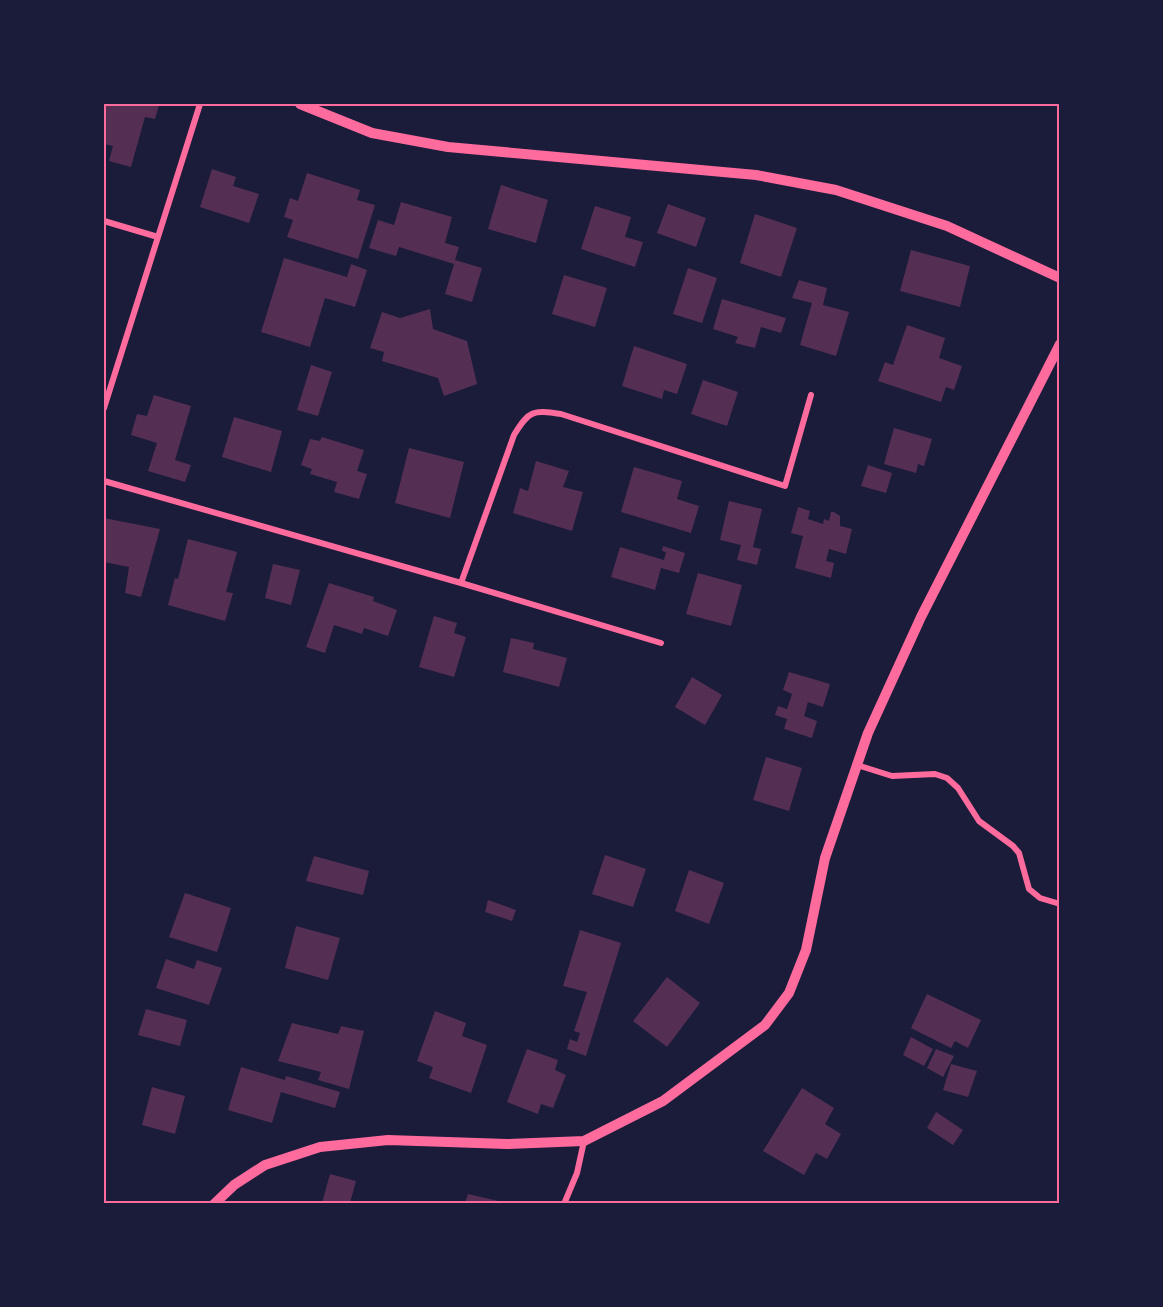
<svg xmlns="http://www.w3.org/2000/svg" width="1163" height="1307" viewBox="0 0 1163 1307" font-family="'Nunito Sans',sans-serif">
	<rect width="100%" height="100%" fill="#1b1b3a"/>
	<path fill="#542f53" d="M104,104H152L159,105L155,119L145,117L131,167L109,161L113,146L104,144Z
		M212,169L236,177L233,186L259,194L249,223L200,207Z
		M307,173L360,190L357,200L375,205L358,259L287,237L293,220L284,217L290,198L298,201Z
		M501,185L548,200L536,243L488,229Z
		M401,202L452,217L445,243L459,247L455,260L482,268L472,302L445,294L454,264L399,247L396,256L369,248L378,220L394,225Z
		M668,204L706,218L696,247L657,233Z
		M595,206L631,217L625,237L643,242L635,267L581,249Z
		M755,214L797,228L781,277L740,263Z
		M911,250L970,266L960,307L900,291Z
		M284,258L347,277L351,264L367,270L355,307L325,298L310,347L261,332Z
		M688,268L717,278L702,323L673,314Z
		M564,275L607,288L595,327L552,314Z
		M799,280L827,288L823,305L849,312L836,356L800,345L812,303L792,298Z
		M722,299L786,318L781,333L761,327L755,348L735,343L738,337L713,329Z
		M430,309L433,329L467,341L477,384L444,396L438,378L382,361L384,352L370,348L382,312L400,318Z
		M907,325L945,338L939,358L962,366L954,390L946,387L941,402L878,381L885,362L893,365Z
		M634,346L687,364L677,394L664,390L662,399L622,386Z
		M311,365L332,372L318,416L297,410Z
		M703,380L738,392L727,426L691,414Z
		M154,395L191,406L175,460L191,465L185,482L148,471L157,443L131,435L137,414L147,416Z
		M234,417L282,431L271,472L222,457Z
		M894,428L932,439L924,466L918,464L916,473L884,464Z
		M322,437L364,450L357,471L367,474L359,499L334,492L337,482L310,474L312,469L301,465L310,439L320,441Z
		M409,448L464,462L450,518L395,503Z
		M536,461L569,471L563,487L583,492L572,531L513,513L520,488L528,491Z
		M868,465L892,473L886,493L861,486Z
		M634,467L682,481L677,499L699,506L691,533L621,512Z
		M729,501L762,509L753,547L761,549L757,565L737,560L741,545L720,540Z
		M798,507L810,511L808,519L823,524L824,519L829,521L831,512H834L840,516V526L852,529L846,554L829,549L826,561L834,563L831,578L795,568L803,536L791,533Z
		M104,518L160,529L141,597L125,593L129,567L104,562Z
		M188,539L237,552L226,592L233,593L225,621L168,605L175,578L178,579Z
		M663,546L685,553L679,573L661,568L655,590L611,577L620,547L664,560L666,552L662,551Z
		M273,564L300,570L291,605L265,598Z
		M698,573L742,585L731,626L686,614Z
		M329,583L374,597L373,601L397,610L388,636L364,628L362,634L334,625L325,653L306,647Z
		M434,616L457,623L454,633L466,637L454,677L419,667Z
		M511,638L534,643L533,649L567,658L559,687L503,672Z
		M789,672L830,684L823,707L808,702L804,716L817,721L812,738L784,729L787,719L775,715L778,706L787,709L792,694L783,690Z
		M692,677L722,695L705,725L675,707Z
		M766,757L802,768L789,811L753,800Z
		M605,855L646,869L633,907L592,894Z
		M314,856L369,871L363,895L306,881Z
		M689,870L724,883L709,924L675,911Z
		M185,893L231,908L217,952L169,937Z
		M488,900L516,910L512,921L485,912Z
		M296,926L340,938L328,980L285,968Z
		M580,930L621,943L586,1056L567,1049L570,1039L577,1042L580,1033L574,1031L587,992L563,986Z
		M166,959L194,969L197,960L222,968L209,1005L156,988Z
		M667,977L700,1003L667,1047L633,1021Z
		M927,994L981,1020L968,1048L955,1041L951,1048L911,1028Z
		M146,1009L187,1020L180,1046L138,1035Z
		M435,1011L466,1023L462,1036L487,1045L471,1093L429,1078L433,1067L417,1061Z
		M292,1023L338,1034L341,1026L364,1031L349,1089L318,1080L321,1072L278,1061Z
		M911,1037L933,1049L924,1066L903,1055Z
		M527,1049L558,1060L555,1070L566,1075L553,1108L541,1104L538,1114L507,1102Z
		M936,1049L954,1056L943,1077L927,1068Z
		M951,1064L977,1071L968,1097L943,1090Z
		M241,1067L285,1080L286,1076L340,1092L335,1108L281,1092L272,1123L228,1110Z
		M152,1087L185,1096L175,1134L142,1125Z
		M802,1088L834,1108L825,1124L841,1134L827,1159L816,1153L804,1175L763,1151Z
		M936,1112L963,1130L953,1145L927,1128Z
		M330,1174L356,1181L350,1203H322Z
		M468,1194L507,1203H465Z"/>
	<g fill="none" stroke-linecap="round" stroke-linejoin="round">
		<path stroke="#ff6b9d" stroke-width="6" d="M104,221L158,237
			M104,408L200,104
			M104,481L461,583L661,643
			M461,583L514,435C529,410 533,410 561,414L785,486L811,395
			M857,765L892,776L935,774L947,778L958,788L979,821L1013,846L1019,853L1029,889L1040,898L1060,904
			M564,1204L577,1173L584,1141"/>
		<path stroke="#ff6b9d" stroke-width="10" d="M300,104L372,133L448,147L756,175L836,190L947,226L1060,278
			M214,1204L234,1185L265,1165L320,1147L388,1140L507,1144L584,1141L663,1101L765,1025L789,993L806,950L825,858L868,733L921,617L1060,344"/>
	</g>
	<rect width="1163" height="1307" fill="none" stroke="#1b1b3a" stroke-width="210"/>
	<rect x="105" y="105" width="953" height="1097" fill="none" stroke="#ff6b9d" stroke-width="2"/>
</svg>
